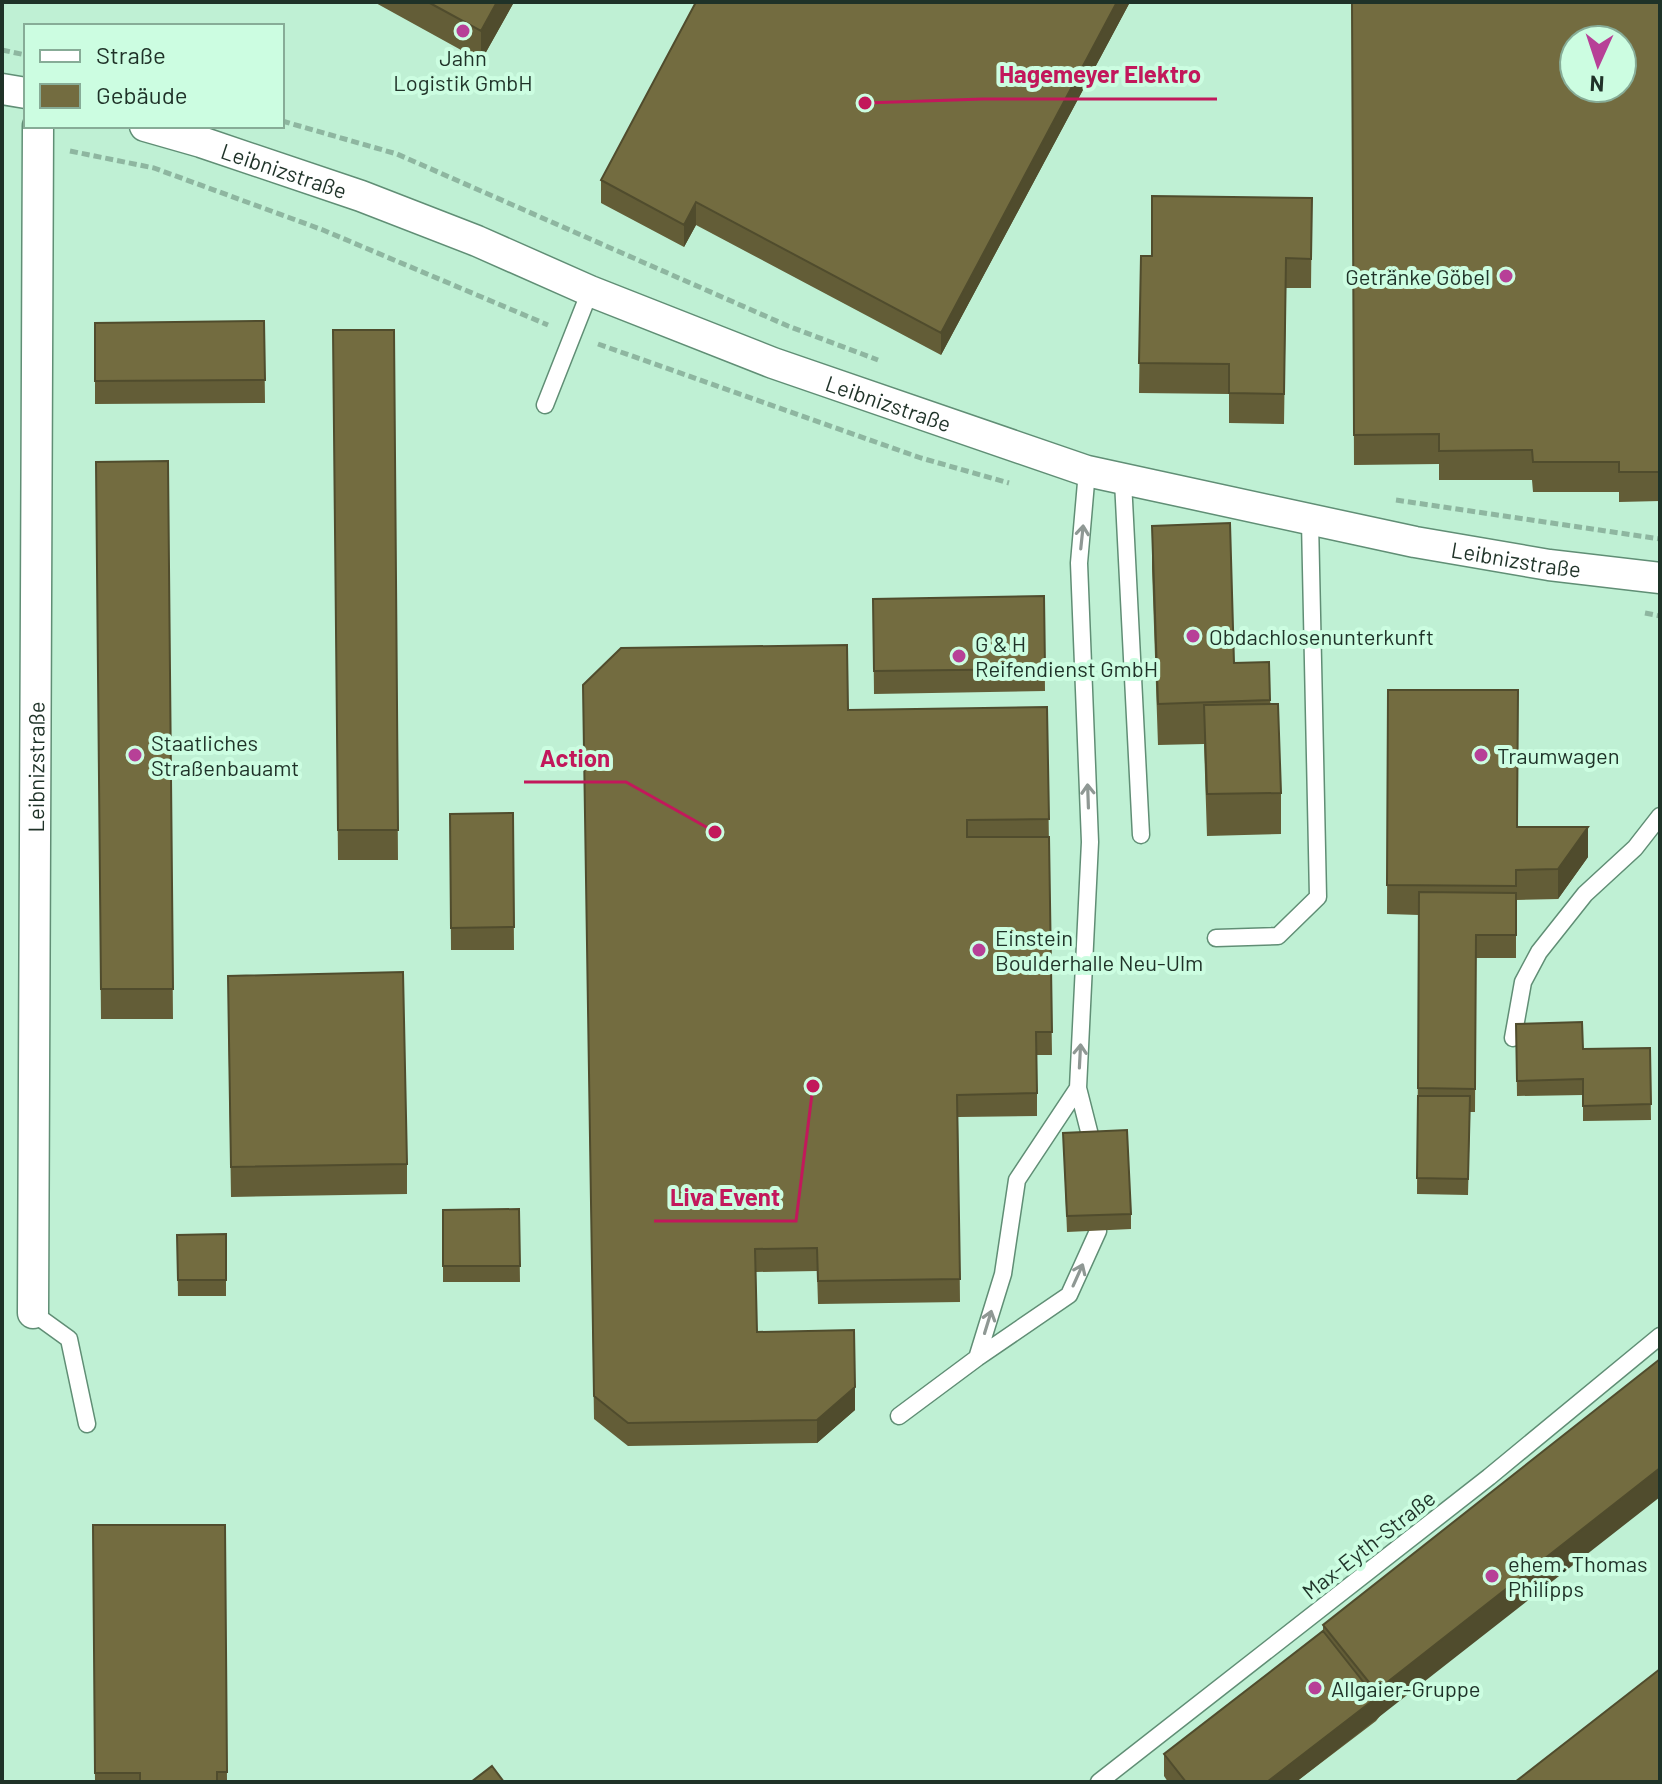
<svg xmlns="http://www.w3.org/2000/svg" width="1662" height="1784" viewBox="0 0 1662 1784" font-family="Barlow,sans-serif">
	<rect width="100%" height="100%" fill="#bff0d4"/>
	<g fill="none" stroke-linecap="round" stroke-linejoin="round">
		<g stroke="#608e75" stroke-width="19">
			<path id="lane" d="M545,405L590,291
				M1123,481L1141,835
				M1216,938L1278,936L1318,897L1310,521
				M1513,1038L1523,982L1539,952L1585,894L1635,848L1660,816
				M1078,1088L1093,1147
				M33,1313L69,1339L87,1424
				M977,1358L1069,1295L1098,1231
				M899,1416L977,1358L1003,1274L1017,1180L1078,1088L1090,842L1079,563L1087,471
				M1099,1782L1489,1477L1660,1336"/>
		</g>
		<g stroke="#608e75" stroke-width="33">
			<g id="street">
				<path d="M2,89L26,93"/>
				<path id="s1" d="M145,126L201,142L361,196L477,241L590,291L773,363L1087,471L1415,542L1549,565L1660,578"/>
				<path id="s2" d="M33,1313L38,126"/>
			</g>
		</g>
		<path stroke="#8eb6a0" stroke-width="5" stroke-dasharray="8 4" stroke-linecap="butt" d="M2,50L26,55
			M282,121L397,154L788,326L878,360
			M70,151L154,168L323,230L548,325
			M598,344L921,458L1009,483
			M1396,500L1660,539
			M1645,613L1660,616"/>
		<use href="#lane" stroke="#fff" stroke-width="16"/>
		<use href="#street" stroke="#fff" stroke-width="30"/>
	</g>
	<path fill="#635d37" d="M374,2H514L481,61Z
		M696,2H1130L941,355L696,225L684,247L601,203V180Z
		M1352,2H1660V501L1619,502V492H1533L1532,480H1439V464L1354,465Z
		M1312,198L1311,288H1286L1284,424L1229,423V394L1139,393L1141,256H1152Z
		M264,321L265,403L95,404V323Z
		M333,330H394L398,860H338Z
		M168,461L173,1019H101L96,462Z
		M1152,526L1234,663L1270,700L1281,793V834L1207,836L1204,744L1158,745L1152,568Z
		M1044,596L1045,691L874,694L873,599Z
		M583,685L848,710L1047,707L1052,1055H1037V1116L958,1117L960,1302L818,1304L817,1271L756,1272L757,1332L855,1410L817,1443L628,1446L594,1419Z
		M1388,690L1517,827L1588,857L1558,899L1516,900V958H1476L1475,1112H1470L1468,1195L1417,1194L1419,915L1387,914Z
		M513,813L514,950H451L450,814Z
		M228,1005L407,1164V1194L231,1197Z
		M1516,1024L1583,1049L1650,1048L1651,1120L1583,1121V1095L1517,1096Z
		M1063,1133L1131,1214V1229L1067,1232Z
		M519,1209L520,1282H443V1210Z
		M226,1234V1296H178L177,1235Z
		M1660,1359L1376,1721L1296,1782H1168L1164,1776V1754L1323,1631V1625Z
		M93,1525H225L227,1782H95Z"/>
	<path fill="#504c2d" d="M497,2H514L481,61V31Z
		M1117,2H1130L941,355V333Z
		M696,202V225L684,247V225Z
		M1588,827V857L1558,899V869Z
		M855,1387V1410L817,1443V1420Z
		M1660,1468V1497L1296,1782H1267L1376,1698V1691Z"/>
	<path fill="#736c40" stroke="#504c2d" stroke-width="2" fill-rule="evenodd" d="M428,2H497L481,31Z
		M696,2H1117L941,333L696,202L684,225L601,180Z
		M1352,2H1660V472H1619V462H1533L1532,450L1439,451V434L1354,435ZM1574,40H1622V88H1574Z
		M1152,196L1312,198L1311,259L1286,258L1284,394L1229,393V364L1139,363L1141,256H1152Z
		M264,321L265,380L95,381V323Z
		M333,330H394L398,830H338Z
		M168,461L173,989H101L96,462Z
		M1230,523L1234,663L1269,662L1270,700L1158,704L1152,526Z
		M1044,596L1045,669L874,671L873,599Z
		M847,645L848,710L1047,707L1049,819L967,820V837H1049L1052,1032H1036L1037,1093L957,1095L960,1279L818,1281L817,1248L755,1249L757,1332L854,1330L855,1387L817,1420L628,1423L594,1396L583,685L621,648Z
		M1388,690H1518L1517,827H1588L1558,869L1516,870V886L1387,885Z
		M1278,704L1281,793L1207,794L1204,705Z
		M513,813L514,927L451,928L450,814Z
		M1419,892L1516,893V935H1476L1475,1089L1418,1088Z
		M403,972L407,1164L231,1167L228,976Z
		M1582,1022L1583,1049L1650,1048L1651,1104L1583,1106V1079L1517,1081L1516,1024Z
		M1418,1096H1470L1468,1179L1417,1178Z
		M1127,1130L1131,1214L1067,1216L1063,1133Z
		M519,1209L520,1266H443V1210Z
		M226,1234V1280H178L177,1235Z
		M1660,1359V1468L1376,1691L1323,1625Z
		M93,1525H225L227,1772H217V1782H140V1773H95Z
		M1323,1631L1376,1698L1267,1782H1186L1164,1754Z
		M1660,1669V1782H1515Z
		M492,1766L504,1782H471Z"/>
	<defs><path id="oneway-shaft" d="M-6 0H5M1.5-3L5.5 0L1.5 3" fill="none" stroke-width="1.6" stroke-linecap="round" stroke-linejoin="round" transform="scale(2)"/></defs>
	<g stroke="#8f9894">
		<use href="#oneway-shaft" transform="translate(1082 537) rotate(-84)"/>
		<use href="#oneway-shaft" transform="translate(1088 796) rotate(-92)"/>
		<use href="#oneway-shaft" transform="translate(1080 1056) rotate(-87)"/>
		<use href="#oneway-shaft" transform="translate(1078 1275) rotate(-66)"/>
		<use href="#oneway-shaft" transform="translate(988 1322) rotate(-73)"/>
	</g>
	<g fill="#b74097" stroke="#ccfde1" stroke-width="3">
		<circle cx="463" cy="31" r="8"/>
		<circle cx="1506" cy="276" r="8"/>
		<circle cx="1193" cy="636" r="8"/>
		<circle cx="959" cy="656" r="8"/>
		<circle cx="135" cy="755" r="8"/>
		<circle cx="1481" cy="755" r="8"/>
		<circle cx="979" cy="950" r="8"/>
		<circle cx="1492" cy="1576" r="8"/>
		<circle cx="1315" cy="1688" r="8"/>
	</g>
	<g text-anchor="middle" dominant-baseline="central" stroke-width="8" stroke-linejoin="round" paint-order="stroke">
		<g font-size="22" fill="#1f3228" stroke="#ccfde1" text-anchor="start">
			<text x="463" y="57" text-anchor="middle">Jahn<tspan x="463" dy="25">Logistik GmbH</tspan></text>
			<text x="1490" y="276" text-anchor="end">Getränke Göbel</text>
			<text x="1209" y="636">Obdachlosenunterkunft</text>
			<text x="975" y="643">G &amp; H<tspan x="975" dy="25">Reifendienst GmbH</tspan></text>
			<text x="151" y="742">Staatliches<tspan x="151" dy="25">Straßenbauamt</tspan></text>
			<text x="1497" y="755">Traumwagen</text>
			<text x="995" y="937">Einstein<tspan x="995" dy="25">Boulderhalle Neu-Ulm</tspan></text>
			<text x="1508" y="1563">ehem. Thomas<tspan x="1508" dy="25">Philipps</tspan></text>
			<text x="1331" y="1688">Allgaier-Gruppe</text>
		</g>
		<g font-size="22" fill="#1f3228" stroke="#ccfde1">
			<text stroke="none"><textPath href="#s1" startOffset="146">Leibnizstraße</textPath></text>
			<text stroke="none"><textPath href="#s1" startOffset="794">Leibnizstraße</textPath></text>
			<text stroke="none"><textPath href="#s1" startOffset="1442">Leibnizstraße</textPath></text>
			<text stroke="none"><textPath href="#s2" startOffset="546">Leibnizstraße</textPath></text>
			<text transform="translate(1368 1544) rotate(-38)">Max-Eyth-Straße</text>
		</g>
	</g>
	<path fill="none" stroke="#c2185b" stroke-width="3" d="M865 103L983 99H1217M715 832L626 782H524M813 1086L796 1221H654"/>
	<g fill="#c2185b" stroke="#ccfde1" stroke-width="3">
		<circle cx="865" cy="103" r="8"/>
		<circle cx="715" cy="832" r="8"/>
		<circle cx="813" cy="1086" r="8"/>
	</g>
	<g font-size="24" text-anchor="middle" font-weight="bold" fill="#c2185b" stroke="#ccfde1" stroke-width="8" stroke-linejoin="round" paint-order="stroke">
		<text x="1100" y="83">Hagemeyer Elektro</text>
		<text x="575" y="767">Action</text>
		<text x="725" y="1206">Liva Event</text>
	</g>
	<rect width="1662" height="1784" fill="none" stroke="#1f3228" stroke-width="8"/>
	<rect x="24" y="24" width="260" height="104" fill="#ccfde1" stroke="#87ac97" stroke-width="2"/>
	<rect x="40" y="50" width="40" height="12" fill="#ffffff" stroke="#87ac97" stroke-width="2"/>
	<text x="96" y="64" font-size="24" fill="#1f3228">Straße</text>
	<rect x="40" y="84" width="40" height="24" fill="#736c40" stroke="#87ac97" stroke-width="2"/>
	<text x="96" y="104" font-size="24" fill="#1f3228">Gebäude</text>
	<g transform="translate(1598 64) rotate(183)"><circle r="38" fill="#ccfde1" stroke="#87ac97" stroke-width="2"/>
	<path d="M0-6L14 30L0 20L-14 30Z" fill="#b74097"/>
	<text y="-12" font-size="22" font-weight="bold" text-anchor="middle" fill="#1f3228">N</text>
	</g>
</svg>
